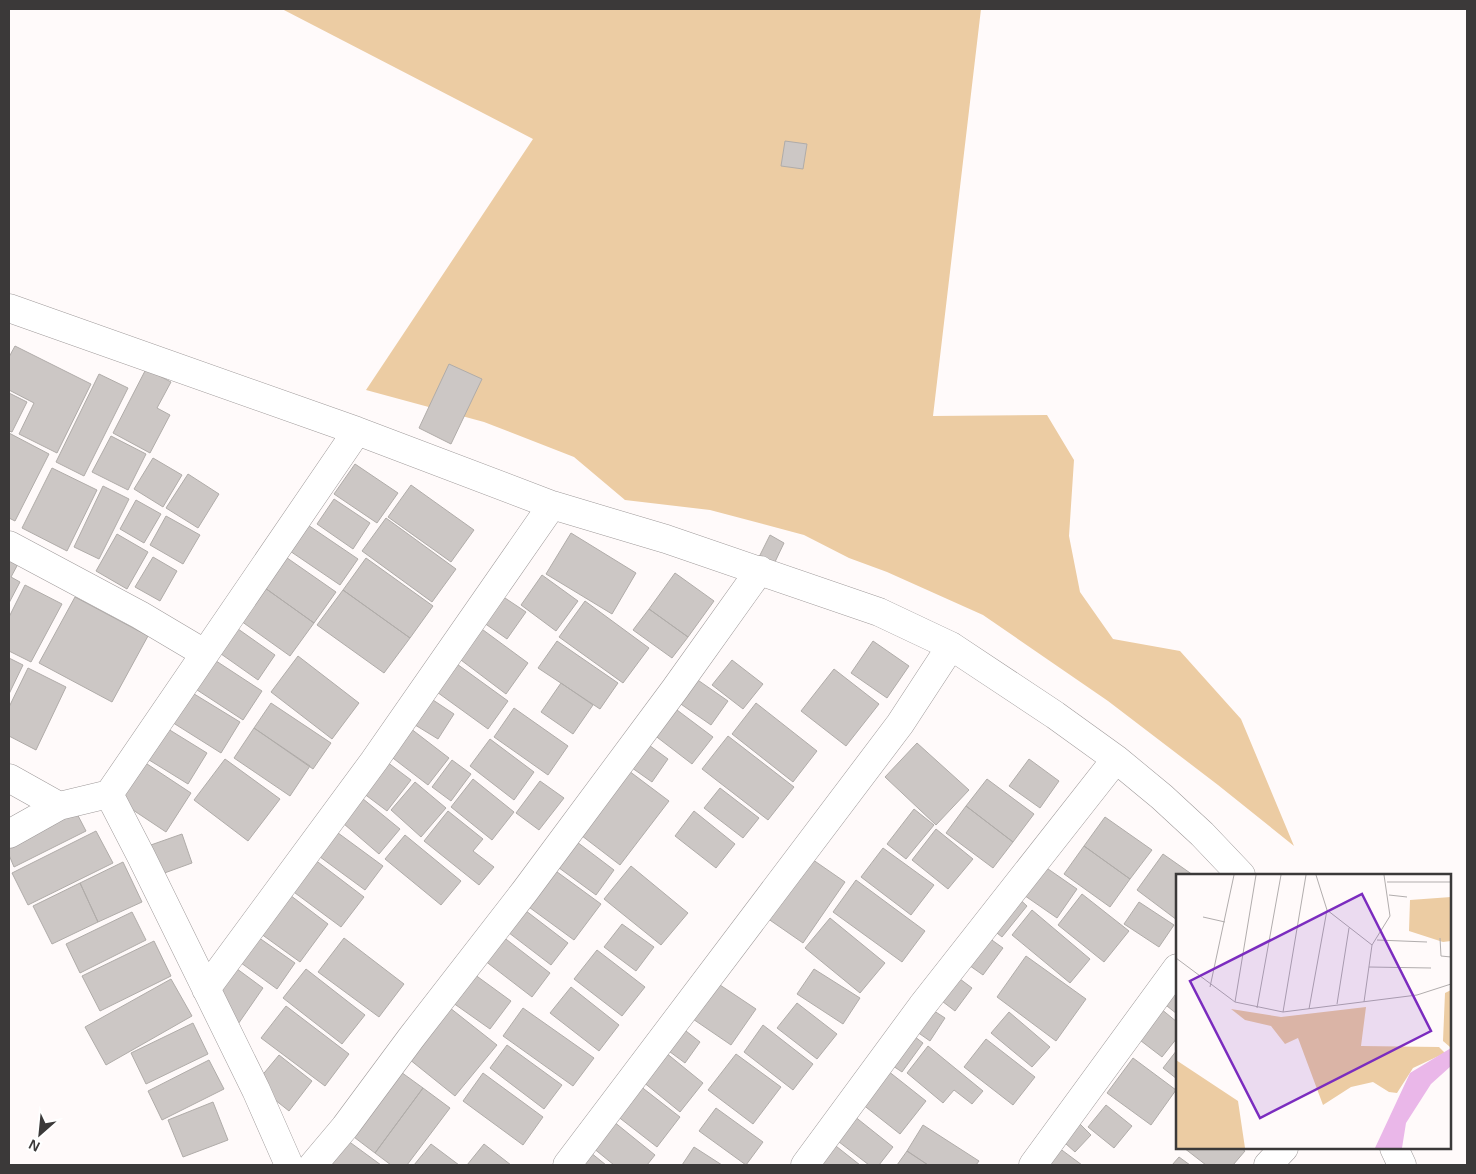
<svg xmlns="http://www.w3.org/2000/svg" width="1476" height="1174" viewBox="0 0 1476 1174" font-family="Arial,sans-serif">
	<rect width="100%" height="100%" fill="#fffafa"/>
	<path fill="#eccca3" d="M282,9H981L933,416L1047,415L1074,460L1069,536L1080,592L1113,639L1180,651L1241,719L1294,846L1218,785L1108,701L983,615L887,572L849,558L804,535L710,510L625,500L574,457L484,422L366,390L533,139Z"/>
	<path fill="#ccc7c5" stroke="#b0aca9" d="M785,141L807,144L803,169L781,166Z
		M15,346L91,384L57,453L19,434L34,403L9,390V357Z
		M449,364L482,379L451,444L419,428Z
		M146,369L171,382L157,408L170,415L150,453L113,433Z
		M99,374L128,388L84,476L56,462Z
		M9,393L27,402L12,432L9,431Z
		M9,433L49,454L15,521L9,518Z
		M111,436L146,454L128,490L92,472Z
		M153,458L182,475L163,507L134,489Z
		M355,464L398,493L377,523L334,494Z
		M52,468L97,490L67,551L22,528Z
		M188,474L219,494L198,528L166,508Z
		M411,485L474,530L451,562L388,517Z
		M103,486L129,499L99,559L74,547Z
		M334,499L370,523L353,549L317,524Z
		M136,500L161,514L144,543L120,529Z
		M166,516L200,535L183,564L150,545Z
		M386,518L456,569L432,602L362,551Z
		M302,521L358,559L340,585L284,547Z
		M571,533L636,573L612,614L546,574Z
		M117,534L148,552L127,589L96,571Z
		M770,535L784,543L774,564L759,557Z
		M280,553L336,592L314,623L258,583Z
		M153,557L177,571L160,601L135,587Z
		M366,558L433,606L410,638L343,590Z
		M9,559L18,564L11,577L20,582L9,603Z
		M675,573L714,601L688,637L649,609Z
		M542,575L578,601L556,631L521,605Z
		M258,583L314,623L290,656L234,616Z
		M25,585L62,604L31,662L9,651V617Z
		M343,590L410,638L384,673L317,625Z
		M496,592L526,612L507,639L477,618Z
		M75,597L148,636L112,702L39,663Z
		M585,601L649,648L623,683L559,637Z
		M649,609L688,637L672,658L633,630Z
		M231,624L275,655L258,680L214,649Z
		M475,624L528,663L506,694L453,654Z
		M557,641L618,683L600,709L538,668Z
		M873,641L909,666L887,698L851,673Z
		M207,655L262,691L243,720L188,684Z
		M298,656L359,703L332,739L271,692Z
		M9,658L23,665L9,694Z
		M450,659L508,701L488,729L430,687Z
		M732,660L763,684L743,709L712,685Z
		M28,668L66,687L36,750L9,736V707Z
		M834,669L879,704L846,746L801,711Z
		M692,676L728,701L711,725L675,700Z
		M561,683L593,705L573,734L541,712Z
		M186,689L240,722L221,753L167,719Z
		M424,694L454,714L438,739L407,720Z
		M271,703L331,743L313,769L254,728Z
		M756,703L817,751L793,782L732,734Z
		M669,704L713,737L692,764L649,731Z
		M514,708L568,746L548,775L494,737Z
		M160,724L207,753L188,784L141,755Z
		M406,725L449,758L428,785L385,752Z
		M254,728L310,766L290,796L234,758Z
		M728,736L794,787L768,820L702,769Z
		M490,739L534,772L514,800L470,766Z
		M642,740L668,759L652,782L625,763Z
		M917,743L969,790L936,825L885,777Z
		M138,758L191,793L166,832L112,796Z
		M225,759L280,799L248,841L194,800Z
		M383,759L411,780L387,811L359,790Z
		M1029,759L1059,781L1040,808L1009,786Z
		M452,760L471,774L451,801L432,787Z
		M621,765L669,801L620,865L573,829Z
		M473,779L514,812L492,840L451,807Z
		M987,779L1034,814L1013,842L966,806Z
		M540,781L564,798L539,830L516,813Z
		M415,782L446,808L421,837L391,810Z
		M720,788L759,818L743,838L704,808Z
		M357,794L400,829L379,854L337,818Z
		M73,806L86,831L14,867L9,855V838Z
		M966,806L1013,842L993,868L946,833Z
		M914,809L934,825L906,859L887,844Z
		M448,811L483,839L473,851L494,867L479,885L424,841Z
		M694,811L735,844L716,868L675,836Z
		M1105,817L1152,850L1130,879L1084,846Z
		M936,829L973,859L948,889L912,860Z
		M334,830L383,866L365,890L316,854Z
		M96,831L113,863L28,905L12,873Z
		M182,834L192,863L159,875L148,846Z
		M405,835L461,881L441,905L385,859Z
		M569,836L614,870L596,895L551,862Z
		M1084,846L1130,879L1110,907L1064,874Z
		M883,848L934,885L911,915L861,877Z
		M1163,854L1193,875H1177V920L1137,890Z
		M806,855L845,882L803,943L764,916Z
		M310,856L364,897L341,927L287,887Z
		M123,862L142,902L98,922L80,883Z
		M1038,862L1077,889L1057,918L1018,891Z
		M549,866L601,904L574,940L522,902Z
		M631,866L688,913L661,945L604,899Z
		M856,880L925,931L902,962L833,912Z
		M80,883L98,922L52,944L33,906Z
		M286,892L328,924L300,962L257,931Z
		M1014,894L1027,906L1002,937L988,926Z
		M1082,894L1129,931L1104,962L1058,925Z
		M1139,902L1174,925L1159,947L1124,924Z
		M517,904L568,943L551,965L500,926Z
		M1032,910L1090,959L1070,983L1012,935Z
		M132,912L146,940L80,973L66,944Z
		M830,918L885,963L860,993L805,948Z
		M622,924L654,947L636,971L604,947Z
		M498,933L550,973L532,997L480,957Z
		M982,933L1003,948L983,975L963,961Z
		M255,935L295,963L277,989L237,960Z
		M344,938L404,984L379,1017L318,972Z
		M154,941L171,976L100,1011L82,976Z
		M597,950L645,987L622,1016L574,979Z
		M1026,956L1086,999L1056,1041L997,997Z
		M229,963L263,988L234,1030L210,990Z
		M306,969L365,1015L342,1044L283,998Z
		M467,969L511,1001L490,1029L446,998Z
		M814,969L860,998L843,1024L797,994Z
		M952,973L972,988L955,1011L934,995Z
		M1177,978V1014L1157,998Z
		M171,979L192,1016L106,1065L85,1027Z
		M714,981L756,1009L731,1045L690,1017Z
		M571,987L619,1025L599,1051L550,1013Z
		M797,1003L837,1034L817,1059L777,1028Z
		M445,1004L497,1045L455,1096L404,1055Z
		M1155,1004L1177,1022V1038L1162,1057L1132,1034Z
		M925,1005L945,1018L930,1041L910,1027Z
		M286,1006L349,1054L325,1086L261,1038Z
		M523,1008L594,1058L573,1086L503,1036Z
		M1009,1012L1050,1047L1032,1067L991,1033Z
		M193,1023L208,1054L146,1084L131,1053Z
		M677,1024L700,1042L685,1063L662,1046Z
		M763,1025L813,1064L793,1090L744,1052Z
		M906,1030L923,1043L902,1072L884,1060Z
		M986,1039L1035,1077L1013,1105L964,1067Z
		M507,1045L562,1085L544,1109L490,1068Z
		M928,1046L983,1091L972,1104L954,1090L943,1103L907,1073Z
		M660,1048L703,1083L680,1112L637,1077Z
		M1177,1050V1079L1163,1068Z
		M736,1054L781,1087L753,1124L708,1090Z
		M279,1055L312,1081L289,1111L255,1084Z
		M1133,1058L1176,1090L1151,1125L1107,1093Z
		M209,1060L224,1089L162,1120L148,1091Z
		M394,1067L423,1088L375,1153L346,1131Z
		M883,1067L926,1101L900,1134L857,1100Z
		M483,1073L543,1117L523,1145L463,1101Z
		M635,1082L680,1117L657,1147L612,1112Z
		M423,1088L450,1108L407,1165H391L375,1153Z
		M213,1102L228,1140L183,1157L168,1120Z
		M1106,1105L1132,1126L1114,1148L1088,1127Z
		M716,1108L763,1142L746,1165L699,1131Z
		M849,1112L893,1147L879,1165H869L830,1135Z
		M608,1117L655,1155L647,1165H614L587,1143Z
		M1073,1117L1091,1135L1075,1152L1056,1135Z
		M923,1125L979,1161L976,1165H928L907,1151Z
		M340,1135L381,1165H317Z
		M827,1139L860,1165H806Z
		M431,1144L459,1165H414Z
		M484,1144L511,1165H467Z
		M1055,1145L1082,1165H1039Z
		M694,1147L722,1165H682Z
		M585,1148L606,1165H572Z
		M1184,1148H1240L1245,1151L1233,1165H1206Z
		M907,1151L928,1165H897Z
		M1179,1157L1190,1165H1172Z"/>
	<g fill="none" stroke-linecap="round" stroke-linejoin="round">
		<g stroke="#9f9a9a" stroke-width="29">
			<path id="minor" d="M9,308L357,431L552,505L666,539L879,612L951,646L1055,715L1116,759L1162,797L1202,834L1241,875
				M9,545L140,615L204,653
				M9,778L59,806
				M109,794L141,856L256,1090L289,1165
				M9,834L59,806L109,794L357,431
				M206,989L374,761L552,505
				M1394,1148L1402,1165
				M313,1165L345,1127L411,1038L525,891L675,689L760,570
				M567,1165L900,724L951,646
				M805,1165L922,1006L1116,759
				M1033,1165L1177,968
				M1268,1165L1284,1148"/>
		</g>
		<use href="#minor" stroke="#fff" stroke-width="28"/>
	</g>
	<g transform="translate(1176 874)">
		<rect width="275" height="275" fill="#fffafa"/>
		<path d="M275,23V67L267,68L233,57L234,26ZM275,116V172L274,173L267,167L269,119ZM190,133L185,172L263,173L269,179L237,194L221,219L213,218L197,208L175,213L147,231L122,164L109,170L95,152L69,146L55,135L105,143ZM0,186L62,227L69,274H0Z" fill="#eccca3"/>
		<path d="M275,174V192L255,210L230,249L226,274H199L234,199Z" fill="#eab7e9"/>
		<path fill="none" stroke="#b1adad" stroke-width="1" d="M140,1L151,36L196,71M211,8H275M213,21L231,23M27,43L49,48M264,64L265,82L275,83M201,66L251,68M0,84L59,128L107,138L241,121L275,110M193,93L255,94M34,113L58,1M59,128L80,1M188,128L196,71L214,42L208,1M161,130L173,54M81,134L105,1M133,135L151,36M107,138L130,1"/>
		<path fill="#7b2cbf" fill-opacity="0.15" stroke="#7b2cbf" stroke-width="2.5" d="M186,20L255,157L84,244L14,107Z"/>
		<rect width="275" height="275" fill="none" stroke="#3b3939" stroke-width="2.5"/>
	</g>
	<rect width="1476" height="1174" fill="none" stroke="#3b3939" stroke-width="20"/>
	<g transform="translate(40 1134) rotate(207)" stroke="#ffffff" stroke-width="4" paint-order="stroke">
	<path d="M0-4L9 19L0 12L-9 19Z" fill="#3b3939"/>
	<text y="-8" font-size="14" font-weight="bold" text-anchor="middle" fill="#3b3939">N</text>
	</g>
</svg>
